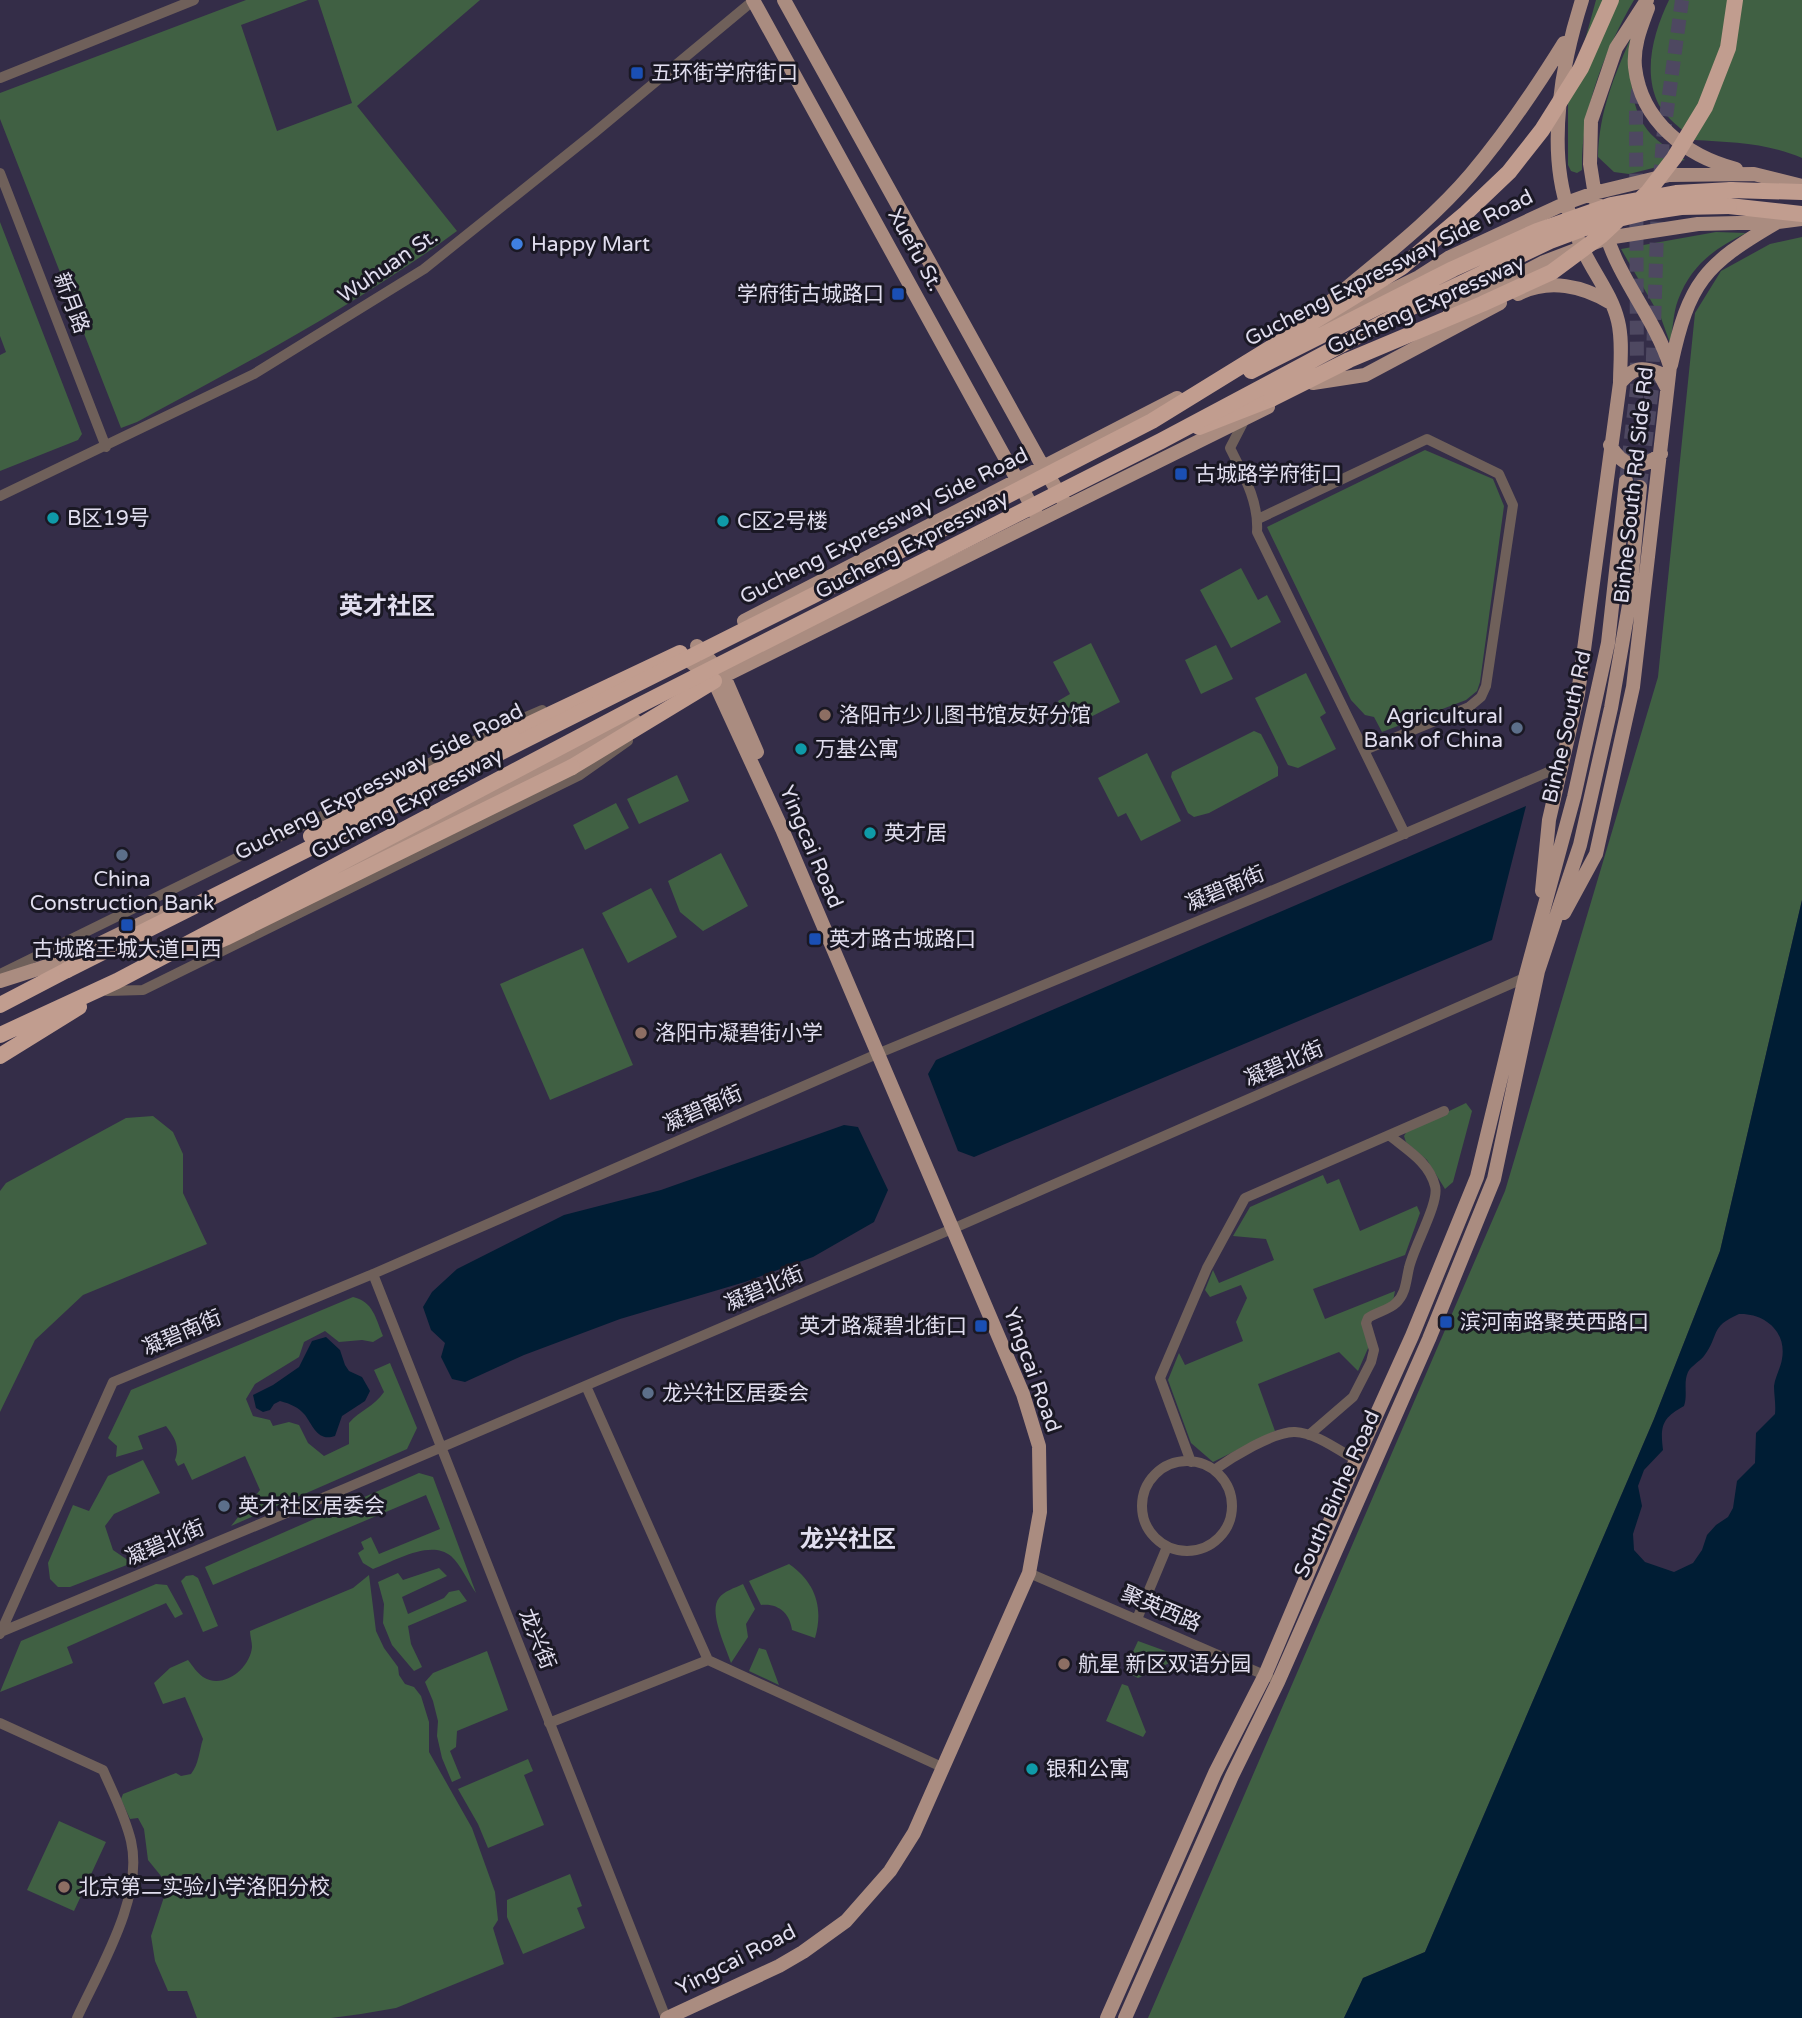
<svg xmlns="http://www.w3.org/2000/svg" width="1802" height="2018" viewBox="0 0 1802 2018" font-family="'Varela Round','Noto Sans SC',sans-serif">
	<rect width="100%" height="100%" fill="#342d48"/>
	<path fill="#406043" d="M246,0H308L241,25L277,131L352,103L318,0H480L357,106L457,231C356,305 247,363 137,422L121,428L0,119V93Z
		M1596,0H1634C1604,52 1581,110 1582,170L1577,173L1571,171L1568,165V102Z
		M1669,0H1802V158C1768,143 1730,142 1694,140C1683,130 1666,118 1659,105C1642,72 1654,31 1669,0Z
		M1633,33C1629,65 1627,113 1654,137C1663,146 1675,152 1685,160L1629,174L1614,172L1598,157C1599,111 1615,74 1633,33Z
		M0,222L82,434L78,440L0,471V355L6,352L0,336Z
		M1716,232L1746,233C1715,248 1691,265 1678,300C1673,313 1673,329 1670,343L1661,318L1621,249Z
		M1802,237V900L1720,1251L1654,1419L1425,1952L1363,1978L1344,2018H1148L1505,1191L1658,677L1695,313L1721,271L1770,244Z
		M1425,450L1493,479L1504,506L1480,682L1477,691L1466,700L1382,732L1374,717L1365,715L1351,700L1267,527Z
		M1241,568L1258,600L1267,595L1281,622L1231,648L1200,590Z
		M1091,643L1120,702L1071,727L1058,701L1070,694L1053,662Z
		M1216,645L1233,679L1201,694L1185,660Z
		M1306,673L1326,713L1320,717L1336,749L1298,768L1288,765L1255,698Z
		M1254,731L1261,734L1278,767V776L1209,813L1194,817L1188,813L1171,777L1172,772Z
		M1147,753L1181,821L1141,841L1126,813L1118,817L1098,778Z
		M677,775L689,801L639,824L627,799Z
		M616,803L629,828L585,850L573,825Z
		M721,853L748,906L703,931L680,912L668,881Z
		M651,888L677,937L628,963L602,913Z
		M583,948L633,1065L550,1100L500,984Z
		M1466,1103L1472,1111L1453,1182L1445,1189L1427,1160L1406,1142L1404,1136L1407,1131Z
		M153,1116L173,1132L183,1154V1193L207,1244L83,1295L35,1340L0,1412V1191L6,1183L126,1118Z
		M1323,1175L1327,1184L1339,1179L1360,1231L1417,1206L1420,1213L1405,1255L1313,1289L1325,1319L1395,1291L1393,1301L1365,1316L1369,1346L1358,1371L1339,1352L1258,1384L1275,1431L1213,1462L1191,1443L1168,1380L1179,1353L1185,1365L1243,1341L1236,1322L1247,1298L1241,1285L1210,1297L1205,1290L1213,1270L1219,1283L1274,1260L1266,1239L1233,1236L1250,1207Z
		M353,1297C373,1301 376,1319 383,1336L373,1342L362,1340L339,1342L325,1331L304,1342L299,1357L255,1384L246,1399L253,1416L270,1420L273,1426L289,1422L299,1425L308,1443L324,1456L349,1444V1423C360,1410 374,1407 384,1392L374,1370L390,1363L417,1428L407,1449L231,1526L260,1490L245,1456L192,1480L184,1463L178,1466L175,1460C180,1446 175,1438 166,1426L138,1436L143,1449L116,1457L117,1446L108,1438L131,1390Z
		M143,1460L160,1493L114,1514L105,1526L113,1550L132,1563L70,1587H58L50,1579L48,1563L73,1505L89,1511L108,1476Z
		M419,1473L433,1477L476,1593C468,1582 461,1565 451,1556C430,1539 395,1561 373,1569L363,1563L358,1553L364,1549L361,1542L371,1537L379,1554L440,1529L426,1495L213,1585L205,1567Z
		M789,1564C815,1582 824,1607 815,1638L792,1630C790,1614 779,1603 761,1605L749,1581Z
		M439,1568L447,1576L402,1597L408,1614L444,1598L449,1592L459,1590L467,1601L408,1626L411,1644L422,1667L414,1671L392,1645L383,1623L384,1604L378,1582L398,1573L403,1580Z
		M193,1575L198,1578L218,1626L203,1632L181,1581L186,1576Z
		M369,1575L376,1631L384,1648L398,1667L399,1675L405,1684L414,1687L421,1696L429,1722V1752L472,1828L495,1892L498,1920L493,1928L504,1964L396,2008L361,2014L331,2018H197L187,1991H168L155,1961L151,1936L165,1894L161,1876L148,1860L144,1829L138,1818L130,1819L121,1799L123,1794L176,1773L181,1776L191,1774C199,1764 199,1751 203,1739L185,1697L163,1704L154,1683L170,1668L188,1660C192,1665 197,1673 203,1677C223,1690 250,1669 252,1647C252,1642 250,1636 250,1631L353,1588Z
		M156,1584L167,1585L183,1614L175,1618L166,1603L67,1647L73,1663L0,1692L21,1641Z
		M743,1584L755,1609L746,1624L748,1637L731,1663C726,1647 708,1612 719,1598C724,1591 735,1588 743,1584Z
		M1138,1641L1182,1657L1138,1678L1124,1671Z
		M759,1648L766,1650L779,1685L749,1671Z
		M487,1651L508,1710L457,1731L456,1747L450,1751L461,1778L452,1782L442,1758L437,1736L438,1721L433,1701L425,1682L433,1673Z
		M1122,1684L1128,1686L1146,1732L1143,1737L1106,1721Z
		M528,1759L533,1771L524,1775L544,1825L488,1848L478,1824L458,1789Z
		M59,1821L106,1842L74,1911L27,1890Z
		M570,1874L582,1906L577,1908L585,1928L523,1954L507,1917V1900Z"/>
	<path fill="#001d34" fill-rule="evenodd" d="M1526,806L1492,940L974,1157L958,1151L928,1074L936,1060Z
		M1802,900V2018H1344L1363,1978L1425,1952L1654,1419L1720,1251ZM1739,1314C1764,1313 1787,1331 1782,1359C1781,1367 1775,1377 1774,1386C1774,1395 1776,1404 1775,1414L1756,1433L1755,1463L1737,1481L1733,1508L1728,1517L1716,1525L1707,1535L1702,1550L1693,1563L1674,1572L1645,1562L1634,1550L1633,1534L1642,1506L1638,1486L1644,1470L1663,1450C1660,1426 1662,1418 1684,1406C1688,1395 1683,1383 1688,1372C1691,1366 1699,1362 1704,1356C1720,1335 1709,1327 1739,1314Z
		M844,1125L858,1127L888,1190L874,1222L813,1257L745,1282L620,1319L524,1355L465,1382L452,1379L441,1357L445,1343L431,1330L423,1307L432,1292L457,1269L564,1215L661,1190Z
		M326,1337L340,1350L345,1365L349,1371L362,1377L370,1391L365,1401L342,1416L335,1436C318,1442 313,1426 305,1415C298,1407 291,1404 280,1401L274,1404L270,1410L263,1412L256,1408L253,1395L273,1385L299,1367L312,1341Z"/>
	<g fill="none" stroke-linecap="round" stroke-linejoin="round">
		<path stroke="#4e4861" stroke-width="14" stroke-dasharray="14 7" stroke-linecap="butt" d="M1660,179L1663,139L1682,0
			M1626,481L1637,388L1636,110L1639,82
			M1640,487L1652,388L1658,199"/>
		<path stroke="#6f605a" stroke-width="10" d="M0,78L194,0
			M0,173L106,447
			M1245,419L1230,448C1243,474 1259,501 1257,532L1405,834
			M0,496L254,374L424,269L594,133L754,0
			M1258,519L1427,439L1499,474L1513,505L1486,686L1481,697L1469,707L1365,750
			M0,974L507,725L542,710
			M107,991L143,990L580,775L628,741
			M373,1274L666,2018
			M586,1386L708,1660
			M1309,1435L1353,1397L1371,1362L1374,1350L1366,1323L1368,1318C1376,1312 1389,1310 1396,1303C1406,1294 1406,1280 1409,1268C1413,1248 1440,1202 1435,1186C1429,1162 1407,1150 1389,1135
			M1142 1506a45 45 0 1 1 90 0a45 45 0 1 1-90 0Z
			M1191,1462L1160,1378L1207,1268L1245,1198L1444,1111
			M1214,1470C1231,1458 1274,1431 1295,1432C1316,1433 1338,1450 1356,1460
			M1029,1573L1269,1677
			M1137,1619L1167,1547
			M1,1632L344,1489L959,1226L1529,976
			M0,1634L113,1382L373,1274L877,1054L1278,888L1562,766
			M0,1723L103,1770C113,1793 125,1816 131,1841C144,1897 100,1968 77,2018
			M549,1723L708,1660L944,1768"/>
		<path stroke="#aa8c80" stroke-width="14" d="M753,0L1036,514
			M784,0L1043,467L1063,500
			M1648,8C1641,27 1633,46 1635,67C1641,121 1686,156 1736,169
			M1596,202L1590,164L1591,121L1616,48L1647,0
			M1569,212C1546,148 1562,63 1582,0
			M1518,294C1549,278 1583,286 1611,303
			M1450,311L1544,262L1607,238L1698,224L1778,222L1802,219
			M1315,315C1367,269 1426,227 1471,174C1505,134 1536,88 1564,43
			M1317,327L1419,277L1450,257L1566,203L1594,193L1669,175L1754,174L1802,186
			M1671,365C1689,282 1704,265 1776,223
			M1313,383L1365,375L1500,303
			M1620,383C1633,368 1640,366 1659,373L1667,388
			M1610,445C1623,468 1640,471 1661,454
			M744,621L1177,398
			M697,646L724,676L757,752
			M706,685L1268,407
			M329,878L635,721
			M1542,891L1549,820L1578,694L1620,383C1620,363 1623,341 1618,321C1611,292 1590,269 1579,241
			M1564,913L1596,854L1633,687L1670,366C1655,318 1619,280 1605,231
			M0,981L66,960L169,910
			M667,2018L779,1966L803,1952L846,1921L890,1871L914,1833L1029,1573L1040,1512L1039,1446L1023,1394L782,829L714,681L680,653
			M1107,2018L1215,1773L1265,1675L1356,1460L1412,1336L1477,1177L1525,978L1574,797L1608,643L1626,481
			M1125,2018L1232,1776L1278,1682L1429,1339L1494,1179L1538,971L1580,845L1611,708L1629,605L1640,487"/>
		<path stroke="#c19d8f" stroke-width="16" d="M1731,190L1802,192
			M1729,206L1802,214
			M1199,427L1271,399
			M511,733L680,653
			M572,767L714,681
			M0,1005L67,970"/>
		<path stroke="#c19d8f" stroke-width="16" d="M1251,371L1453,269L1537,231L1611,205L1676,193L1731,190
			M1271,399L1349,360L1482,304L1552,272L1602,235L1648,192L1674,158L1705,107L1728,48L1735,0
			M311,836L511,733
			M196,950L227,937L572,767
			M67,970L812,596L1152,421L1402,267L1466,213L1509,172L1542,130L1581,68L1611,0
			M0,1035L117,981L638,706L1161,441L1414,306L1550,241L1593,225L1648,212L1681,207L1729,206
			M0,1056L79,1007"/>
	</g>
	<g fill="#1a4fb4" stroke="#1a1824" stroke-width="2.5">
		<rect x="630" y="66" width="14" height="14" rx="3.5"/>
		<rect x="891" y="287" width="14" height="14" rx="3.5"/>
		<rect x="1174" y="467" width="14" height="14" rx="3.5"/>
		<rect x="120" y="918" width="14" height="14" rx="3.5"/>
		<rect x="808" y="932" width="14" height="14" rx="3.5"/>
		<rect x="1439" y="1315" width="14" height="14" rx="3.5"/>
		<rect x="974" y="1319" width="14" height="14" rx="3.5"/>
	</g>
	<circle fill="#3f7fe0" stroke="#1a1824" stroke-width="2.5" cx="517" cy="244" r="7"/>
	<g fill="#0f9aa8" stroke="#1a1824" stroke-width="2.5">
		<circle cx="53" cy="518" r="7"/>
		<circle cx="723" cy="521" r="7"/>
		<circle cx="801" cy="749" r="7"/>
		<circle cx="870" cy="833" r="7"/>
		<circle cx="1032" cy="1769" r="7"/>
	</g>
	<g fill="#8d6e63" stroke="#1a1824" stroke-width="2.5">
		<circle cx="825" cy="715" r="7"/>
		<circle cx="641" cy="1033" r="7"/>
		<circle cx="1064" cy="1664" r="7"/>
		<circle cx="64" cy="1887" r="7"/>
	</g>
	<g fill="#5c6f8a" stroke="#1a1824" stroke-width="2.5">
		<circle cx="1517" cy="728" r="7"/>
		<circle cx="122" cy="855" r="7"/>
		<circle cx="648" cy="1393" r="7"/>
		<circle cx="224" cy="1506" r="7"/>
	</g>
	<g text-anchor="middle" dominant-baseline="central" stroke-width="6" stroke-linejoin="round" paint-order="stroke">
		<g font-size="21" fill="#e1deef" stroke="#1a1824" text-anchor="start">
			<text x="651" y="73">五环街学府街口</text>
			<text x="531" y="244">Happy Mart</text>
			<text x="884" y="294" text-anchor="end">学府街古城路口</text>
			<text x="1195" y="474">古城路学府街口</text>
			<text x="67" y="518">B区19号</text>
			<text x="737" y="521">C区2号楼</text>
			<text x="839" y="715">洛阳市少儿图书馆友好分馆</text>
			<text x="1503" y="716" text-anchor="end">Agricultural<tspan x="1503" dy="24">Bank of China</tspan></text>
			<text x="815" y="749">万基公寓</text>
			<text x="884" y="833">英才居</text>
			<text x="122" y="879" text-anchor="middle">China<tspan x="122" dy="24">Construction Bank</tspan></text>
			<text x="829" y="939">英才路古城路口</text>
			<text x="127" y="949" text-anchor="middle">古城路王城大道口西</text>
			<text x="655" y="1033">洛阳市凝碧街小学</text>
			<text x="1460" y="1322">滨河南路聚英西路口</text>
			<text x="967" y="1326" text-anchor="end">英才路凝碧北街口</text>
			<text x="662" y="1393">龙兴社区居委会</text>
			<text x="238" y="1506">英才社区居委会</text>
			<text x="1078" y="1664">航星 新区双语分园</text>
			<text x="1046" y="1769">银和公寓</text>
			<text x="78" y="1887">北京第二实验小学洛阳分校</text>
		</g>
		<g font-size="21" fill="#e1deef" stroke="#1a1824">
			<text transform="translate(915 250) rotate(61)">Xuefu St.</text>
			<text transform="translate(388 266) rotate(-34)">Wuhuan St.</text>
			<text transform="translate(1389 268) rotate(-27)">Gucheng Expressway Side Road</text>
			<text transform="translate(71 303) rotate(69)">新月路</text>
			<text transform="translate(1426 305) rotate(-24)">Gucheng Expressway</text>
			<text transform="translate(1634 485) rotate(-84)">Binhe South Rd Side Rd</text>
			<text transform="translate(884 526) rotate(-27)">Gucheng Expressway Side Road</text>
			<text transform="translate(912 545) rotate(-27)">Gucheng Expressway</text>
			<text transform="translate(1567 727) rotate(-77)">Binhe South Rd</text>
			<text transform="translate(379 782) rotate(-27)">Gucheng Expressway Side Road</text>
			<text transform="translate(407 804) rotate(-28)">Gucheng Expressway</text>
			<text transform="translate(811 847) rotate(67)">Yingcai Road</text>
			<text transform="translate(1225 889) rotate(-23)">凝碧南街</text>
			<text transform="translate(1284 1064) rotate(-23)">凝碧北街</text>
			<text transform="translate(703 1109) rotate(-24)">凝碧南街</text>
			<text transform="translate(764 1289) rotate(-23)">凝碧北街</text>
			<text transform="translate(182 1333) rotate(-23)">凝碧南街</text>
			<text transform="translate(1032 1370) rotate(70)">Yingcai Road</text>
			<text transform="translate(1337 1494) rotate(-66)">South Binhe Road</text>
			<text transform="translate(165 1543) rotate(-23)">凝碧北街</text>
			<text transform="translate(1161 1609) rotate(23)">聚英西路</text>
			<text transform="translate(537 1639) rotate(68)">龙兴街</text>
			<text transform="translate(736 1960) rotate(-27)">Yingcai Road</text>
		</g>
		<g font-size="24" font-weight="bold" fill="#e1deef" stroke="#1a1824">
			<text x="387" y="606">英才社区</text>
			<text x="848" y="1539">龙兴社区</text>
		</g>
	</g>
</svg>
